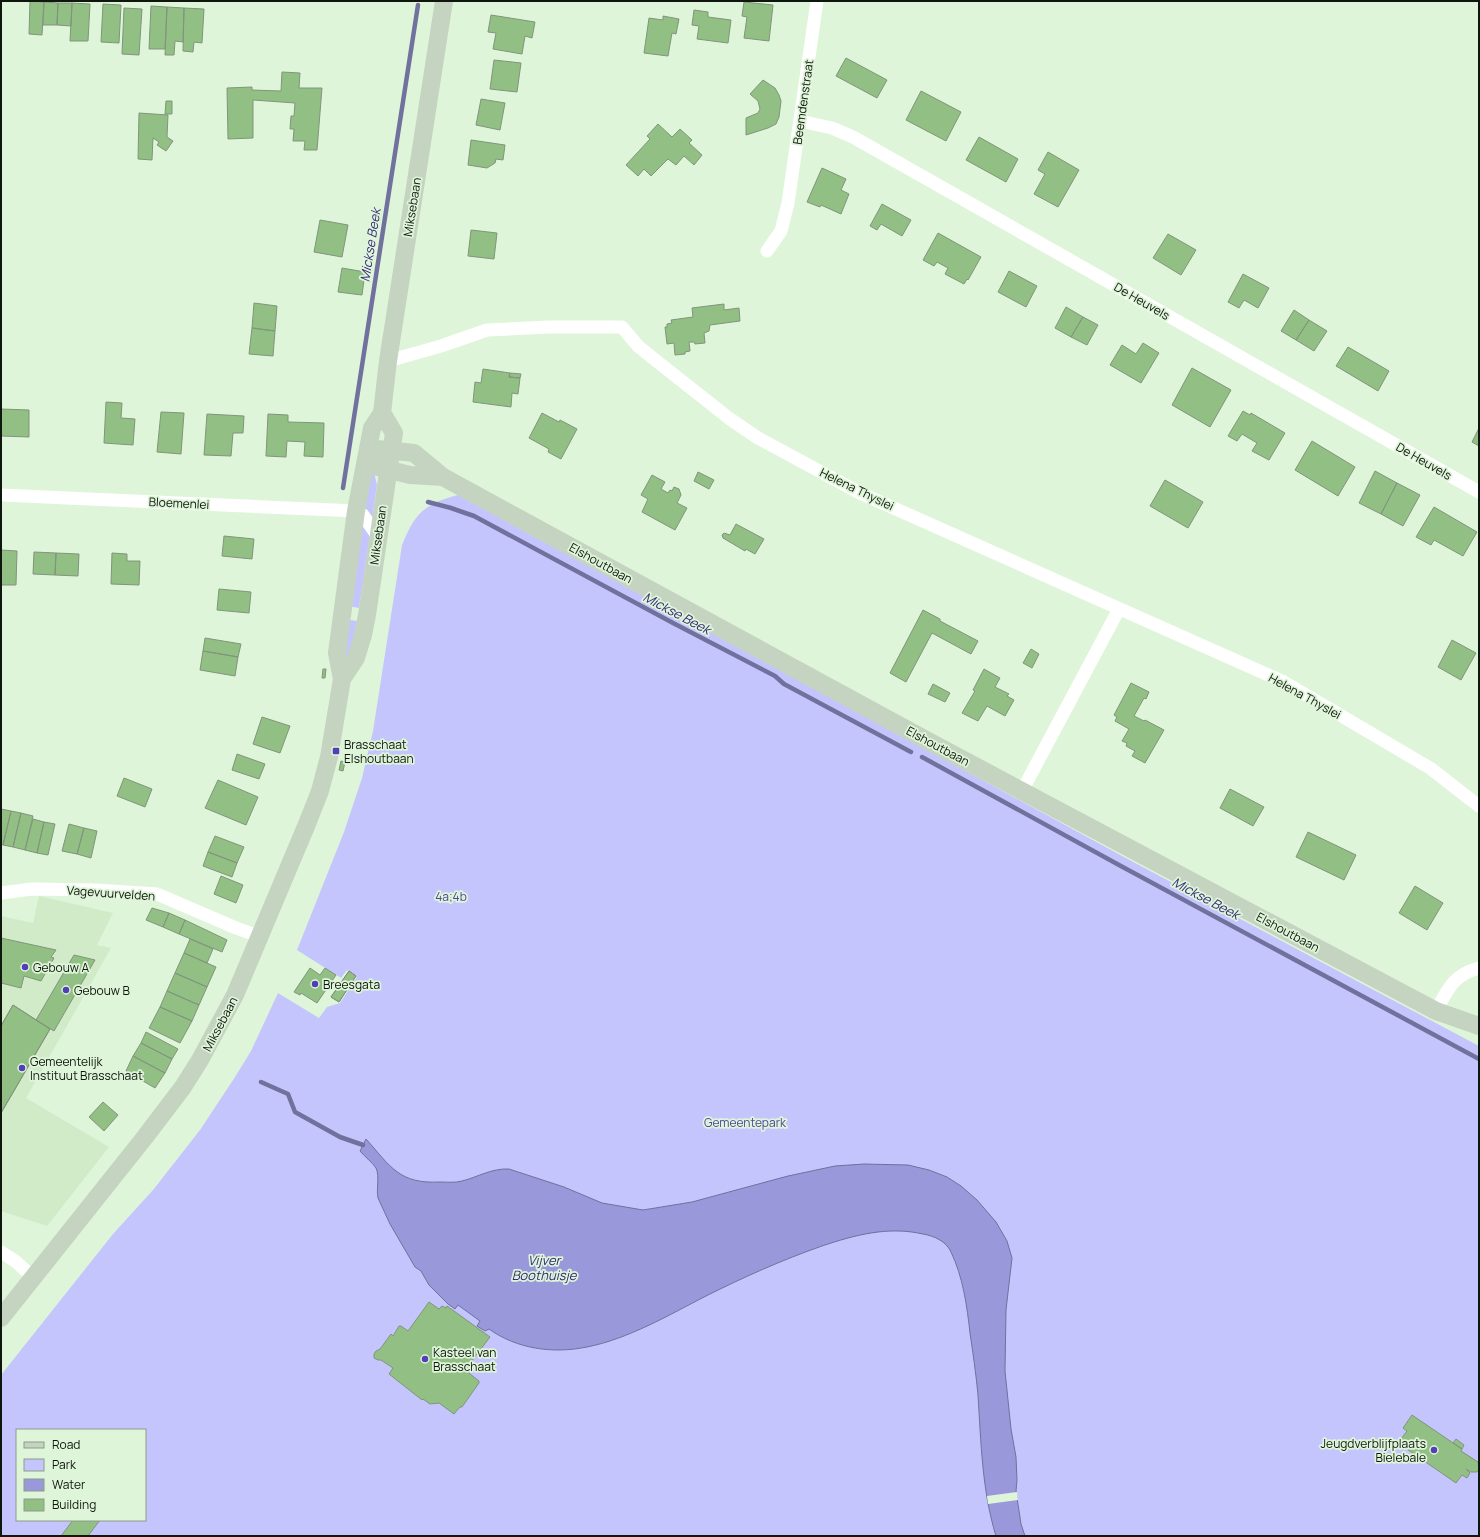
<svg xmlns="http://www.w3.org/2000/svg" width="1480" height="1537" viewBox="0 0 1480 1537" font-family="Manrope,sans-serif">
	<rect width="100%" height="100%" fill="#dff5d9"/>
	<path fill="#d1ebc9" d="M39,896L113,913L97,945L111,948L26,1098L109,1147L47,1226L1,1211V916L33,923Z"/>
	<path fill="#c5c5fd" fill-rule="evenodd" d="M372,471L374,472L377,485L372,520L362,508Z
		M458,495L1124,857L1479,1046V1536H1V1375L113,1234L153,1190L200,1130L235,1077L251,1051L278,993L319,1018L327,1007L340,1003L357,977L347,970L341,978L297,950L344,832L362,778L373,731L402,545C415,513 424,504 458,495ZM17,1430H145V1520H17Z
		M360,521L370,535L359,608L347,606Z
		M345,619L357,621L353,649L348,656H345Z"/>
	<path fill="#9998da" stroke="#70719c" d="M366,1139C391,1167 399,1184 440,1182C447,1182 455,1183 462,1181C478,1177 492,1168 509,1169L564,1187L602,1203L643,1210L692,1202L788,1176L835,1166L864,1164L908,1165L929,1170L947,1177L961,1186L977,1200L996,1222L1007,1241L1012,1258L1006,1310L1005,1371L1011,1429L1016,1457L1017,1480L1016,1491L1021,1524L1025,1536H996C982,1491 981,1442 978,1395C976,1374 973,1353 970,1333C967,1306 963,1277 951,1252C946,1241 934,1236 923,1234C888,1226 855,1235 822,1246C782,1260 744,1277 706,1296C669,1315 628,1339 587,1347C553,1354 517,1349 489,1329L485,1331L477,1326L480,1321L458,1305L455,1309L448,1304L429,1285L421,1271L415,1267L390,1224L378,1198C376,1189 380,1177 376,1168C372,1162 364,1156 360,1151Z"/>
	<path fill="#dff5d9" d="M1017,1492L1018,1500L988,1504L987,1496Z"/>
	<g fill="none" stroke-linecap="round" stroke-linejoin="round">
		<path stroke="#70719c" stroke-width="4.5" d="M343,488L418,5
			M428,502L451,508L474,516L673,623L775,676L784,684L911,752
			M922,757L1119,865L1479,1059
			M261,1082L288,1094L295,1112L340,1137L363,1145"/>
	</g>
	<path fill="#91bf84" stroke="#81957c" d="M30,1L44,2L42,35L29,34Z
		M44,2L58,3L57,25H43Z
		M744,2L773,5L769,41L744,38L747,17L742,16Z
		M58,3H72L71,26L57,25Z
		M72,3L90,4L88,41H70Z
		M103,4L121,5L119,43L101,42Z
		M151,6L167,7L165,49H149Z
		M167,7L184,8L183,42L175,41L174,55H165Z
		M124,8L142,9L139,55L122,54Z
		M184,8L204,9L202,43L194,42L193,52L183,51Z
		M694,10L708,12V17L731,20L728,43L697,39L699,26L692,25Z
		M491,15L535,22L532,38L525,36L522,54L493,49L496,33L488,32Z
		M663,16L679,19L676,34L672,33L668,56L644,53L649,18L663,20Z
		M846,58L887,80L877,98L836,76Z
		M494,60L521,63L517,92L490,89Z
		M282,72L300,73L299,88H322L317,150H304L305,141H293L294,129H290L291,116H294L295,103L253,100V138L228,139L227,88L252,87V90L281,91Z
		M763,80L775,88L779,95L781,101L779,117L776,124L768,128L746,135V118L758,113L760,109L758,101L750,94Z
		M921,91L961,112L946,141L906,120Z
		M481,99L505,103L500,130L476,125Z
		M166,101H172V114H165Z
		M139,113L168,115L167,137L173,141L166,151L157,145L159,142L153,138L152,160L138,159Z
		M658,124L672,137L680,129L692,140L689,143L702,155L694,165L684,156L676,165L668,159L651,176L644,169L638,176L626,165L650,139L647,136Z
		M979,137L1018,159L1006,182L966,160Z
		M471,140L505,145L503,160L496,159L495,163L487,168L468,165Z
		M1048,152L1079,170L1058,207L1034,194L1045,174L1038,170Z
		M822,168L846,179L841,190L849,194L841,214L821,205L820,207L807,202Z
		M882,204L911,220L902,236L881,224L877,230L870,226Z
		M320,220L348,225L342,257L314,252Z
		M471,230L497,233L494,259L468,256Z
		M938,233L981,257L968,280L967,279L964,284L945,274L948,268L937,262L934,266L923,260Z
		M1168,234L1196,250L1181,275L1153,258Z
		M342,268L365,272L362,295L338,292Z
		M1009,271L1037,286L1026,307L998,292Z
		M1243,274L1269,288L1258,308L1244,300L1239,308L1228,302Z
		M254,303L277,306L275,331L252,328Z
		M724,304V310L739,308L740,321L710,325L709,331L704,333L705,343L695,344L694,342H689L690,351L685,352V354L675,355L674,343L667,344L665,327H667V324L672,323L671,320L693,317L692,308Z
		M1066,307L1083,317L1071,337L1055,328Z
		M1294,310L1309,320L1296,340L1281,331Z
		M1083,317L1098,325L1087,345L1071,337Z
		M1309,320L1327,331L1314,351L1296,340Z
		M252,328L275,331L273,356L249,354Z
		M1143,343L1159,353L1141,383L1110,365L1122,345L1136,354Z
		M1348,347L1389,371L1378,391L1336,366Z
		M1192,368L1231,390L1210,427L1172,405Z
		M483,369L510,373L509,377L520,378L518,394L512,393L511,407L473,402L475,382L481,383Z
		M510,373L521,374L520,378L509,377Z
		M106,402L122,403L121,418L135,419L133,445L104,443Z
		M1,409L29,410V437L1,436Z
		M1243,411L1250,415L1251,413L1285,433L1269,460L1252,451L1257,443L1242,434L1237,441L1228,436Z
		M161,412L184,413L181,454L157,452Z
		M542,413L559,422L560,420L577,429L561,459L548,452L549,449L529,438Z
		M207,414L244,416L243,433H233L231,456L204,455Z
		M268,414L288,415V422L324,423L323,457L304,456L305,442L287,441L286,457L266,456Z
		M1479,428V446L1472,442Z
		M1312,441L1355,467L1338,496L1295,470Z
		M1375,471L1397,483L1381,514L1359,503Z
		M698,472L714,480L709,489L694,481Z
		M652,475L665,482L661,489L668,493L670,490L672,491L674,487L679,489L681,495L677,503L687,508L675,530L642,512L648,499L641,495Z
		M1165,480L1203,502L1188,528L1150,506Z
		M1397,483L1420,495L1403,526L1381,514Z
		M1434,507L1477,532L1463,556L1434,540L1431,545L1416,537Z
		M736,524L764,539L755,554L746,549L745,551L723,538L722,535L724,533L730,535Z
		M224,536L254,539L252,559L222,556Z
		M1,550L17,551L16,585H1Z
		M34,552L56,553L55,575L33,574Z
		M56,553L79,554L78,576L55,575Z
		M112,553L127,554V561H140L139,585L111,584Z
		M219,589L251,592L249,613L217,610Z
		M923,610L940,619V621L978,641L971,654L932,633L906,682L890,673Z
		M205,638L241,644L238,657L203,651Z
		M1452,640L1476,653L1461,680L1438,667Z
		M1031,649L1039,654L1032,668L1023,663Z
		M203,651L238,657L235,676L200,670Z
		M323,669H326L325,678H322Z
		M984,669L1000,678L995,687L1009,694L1007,696L1014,700L1005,716L987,706L978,721L962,713L975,691L973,690Z
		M1131,683L1149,692L1146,699L1144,698L1134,716L1144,721L1145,720L1164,730L1145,763L1132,756L1135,751L1126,746L1127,743L1122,741L1129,729L1115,721L1117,717L1114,715Z
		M933,684L950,693L945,702L928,694Z
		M262,717L290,726L280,753L253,744Z
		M237,754L265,764L259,779L232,770Z
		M341,761L345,762L343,771L339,770Z
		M124,778L152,789L145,807L117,796Z
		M218,780L258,797L246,825L205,808Z
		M1230,789L1264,807L1253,826L1220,808Z
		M1,809L11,811L3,845L1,844Z
		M11,811L21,813L13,847L3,845Z
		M21,813L33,816L25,850L13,847Z
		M33,819L44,822L37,853L25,850Z
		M44,822L55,824L48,855L37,853Z
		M69,824L84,828L77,854L62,851Z
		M84,828L97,831L91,858L77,854Z
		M1308,832L1356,855L1344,880L1296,857Z
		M215,836L244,847L237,863L208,852Z
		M208,852L237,863L232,877L203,866Z
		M221,876L243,885L236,903L214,894Z
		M1415,886L1443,903L1427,930L1399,913Z
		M152,908L169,913L163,927L146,920Z
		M169,913L185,920L179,934L163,927Z
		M185,920L227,940L222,952L179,934Z
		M1,938L56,950L51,957L54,958L41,981L24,976L21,988L1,983Z
		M190,939L213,949L207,963L184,953Z
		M184,953L216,967L207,987L175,973Z
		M74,955L95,960L54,1031L36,1020Z
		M310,968L320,975L325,968L336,975L317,1003L301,993L300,995L294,992Z
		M349,971L356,976L339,1002L331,997Z
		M349,971L356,976L339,1002L331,997Z
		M175,973L207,987L199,1005L167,991Z
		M167,991L199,1005L192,1021L160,1007Z
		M13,1005L50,1029L1,1113V1026Z
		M13,1005L50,1029L1,1113V1026Z
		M160,1007L192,1021L180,1043L149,1028Z
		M146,1032L178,1049L172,1059L141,1043Z
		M141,1043L172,1059L165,1073L133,1056Z
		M133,1056L165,1073L155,1088L126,1071Z
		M103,1102L118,1115L104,1131L89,1117Z
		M429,1302L439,1309L442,1306L446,1308L447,1306L490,1337L465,1370L479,1381V1383L462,1407H460L454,1414L439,1403L430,1404L423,1399L422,1400L389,1374L393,1368L381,1360H378L374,1358V1354L376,1351L380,1349L391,1334L393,1336L399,1326H401L408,1331Z
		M1412,1415L1462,1449L1461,1451L1478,1462L1479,1469L1477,1472H1471L1466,1469L1470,1473L1467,1478L1462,1475L1456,1483L1398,1443L1407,1431L1403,1428Z
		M1456,1439L1464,1445L1462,1449L1453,1443Z
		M73,1520H100L88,1536H61Z"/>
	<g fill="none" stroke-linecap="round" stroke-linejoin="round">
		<path stroke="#fff" stroke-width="13" d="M800,121L832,128L853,137L1479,492
			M767,251L781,231L788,203L817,1
			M388,361L441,346L487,330L549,327H622L638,346L649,355L730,419L758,438L860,493L1284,682L1430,768L1479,806
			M1,495L356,511L363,515L378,537
			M1022,791L1119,609
			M1,893L32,889L96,890L157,894L236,928L261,937
			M1436,1011C1448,989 1453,975 1479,968
			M1,1252L15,1261L34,1278"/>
		<path stroke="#c4d4c0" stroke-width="18" d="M368,448L414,453L443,477L926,740L1436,1011L1479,1026
			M378,467L410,475L443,477
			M342,679L356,658L363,635L367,615L394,433L382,413
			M1,1318L145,1137L183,1087L200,1060L235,995L307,824L320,791L329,757L342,679L337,653L356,511L372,428L382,413L388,361L444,1"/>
	</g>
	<g fill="#523eb6" stroke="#dff5d9" stroke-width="1.5">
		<rect x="332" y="747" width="8" height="8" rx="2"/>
		<circle cx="25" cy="967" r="4"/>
		<circle cx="315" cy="984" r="4"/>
		<circle cx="66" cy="990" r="4"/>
		<circle cx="22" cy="1068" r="4"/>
		<circle cx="425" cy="1359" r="4"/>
		<circle cx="1434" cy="1450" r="4"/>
	</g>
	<g text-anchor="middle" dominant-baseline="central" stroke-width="3.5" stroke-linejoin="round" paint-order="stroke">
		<g font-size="12" fill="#0f160d" stroke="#dff5d9">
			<text transform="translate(803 102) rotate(-82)">Beemdenstraat</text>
			<text transform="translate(412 207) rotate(-81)">Miksebaan</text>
			<text transform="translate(1142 301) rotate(30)">De Heuvels</text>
			<text transform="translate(1424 461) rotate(30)">De Heuvels</text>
			<text transform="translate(857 489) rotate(26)">Helena Thyslei</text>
			<text transform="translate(179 503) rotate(3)">Bloemenlei</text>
			<text transform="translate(378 535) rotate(-82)">Miksebaan</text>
			<text transform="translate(601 563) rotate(29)">Elshoutbaan</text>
			<text transform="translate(1305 696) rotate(29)">Helena Thyslei</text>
			<text transform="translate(938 746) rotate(28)">Elshoutbaan</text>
			<text transform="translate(111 893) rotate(4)">Vagevuurvelden</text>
			<text transform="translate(1288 932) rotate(28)">Elshoutbaan</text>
			<text transform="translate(220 1024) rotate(-62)">Miksebaan</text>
		</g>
		<g font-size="12" fill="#0f160d" stroke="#dff5d9" text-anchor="start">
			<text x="344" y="744">Brasschaat<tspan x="344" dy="14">Elshoutbaan</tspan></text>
			<text x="33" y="967">Gebouw A</text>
			<text x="323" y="984">Breesgata</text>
			<text x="74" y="990">Gebouw B</text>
			<text x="30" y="1061">Gemeentelijk<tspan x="30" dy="14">Instituut Brasschaat</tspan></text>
			<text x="433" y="1352">Kasteel van<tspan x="433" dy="14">Brasschaat</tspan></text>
			<text x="1426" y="1443" text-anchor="end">Jeugdverblijfplaats<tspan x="1426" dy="14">Bielebale</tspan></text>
		</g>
		<g font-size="12" fill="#4f4797" stroke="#dff5d9">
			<text x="451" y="896">4a;4b</text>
			<text x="745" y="1122">Gemeentepark</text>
		</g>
		<g font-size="13" font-style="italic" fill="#352a77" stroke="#dff5d9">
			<text transform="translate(370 245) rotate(-81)">Mickse Beek</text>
			<text transform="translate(677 613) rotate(28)">Mickse Beek</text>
			<text transform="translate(1206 898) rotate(28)">Mickse Beek</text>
			<text x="544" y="1260">Vijver<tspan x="544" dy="15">Boothuisje</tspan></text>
		</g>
	</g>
	<rect width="1480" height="1537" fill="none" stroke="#0f160d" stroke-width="4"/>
	<rect x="16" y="1429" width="130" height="92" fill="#dff5d9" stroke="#8c9c87"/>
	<rect x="24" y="1442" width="20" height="6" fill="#c4d4c0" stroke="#8c9c87"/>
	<text x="52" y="1449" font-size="12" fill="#0f160d">Road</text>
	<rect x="24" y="1459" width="20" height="12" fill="#c5c5fd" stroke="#8c9c87"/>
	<text x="52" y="1469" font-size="12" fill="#0f160d">Park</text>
	<rect x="24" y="1479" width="20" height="12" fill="#9998da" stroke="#8c9c87"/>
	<text x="52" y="1489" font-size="12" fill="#0f160d">Water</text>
	<rect x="24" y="1499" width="20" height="12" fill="#91bf84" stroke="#8c9c87"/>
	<text x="52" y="1509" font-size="12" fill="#0f160d">Building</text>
</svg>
